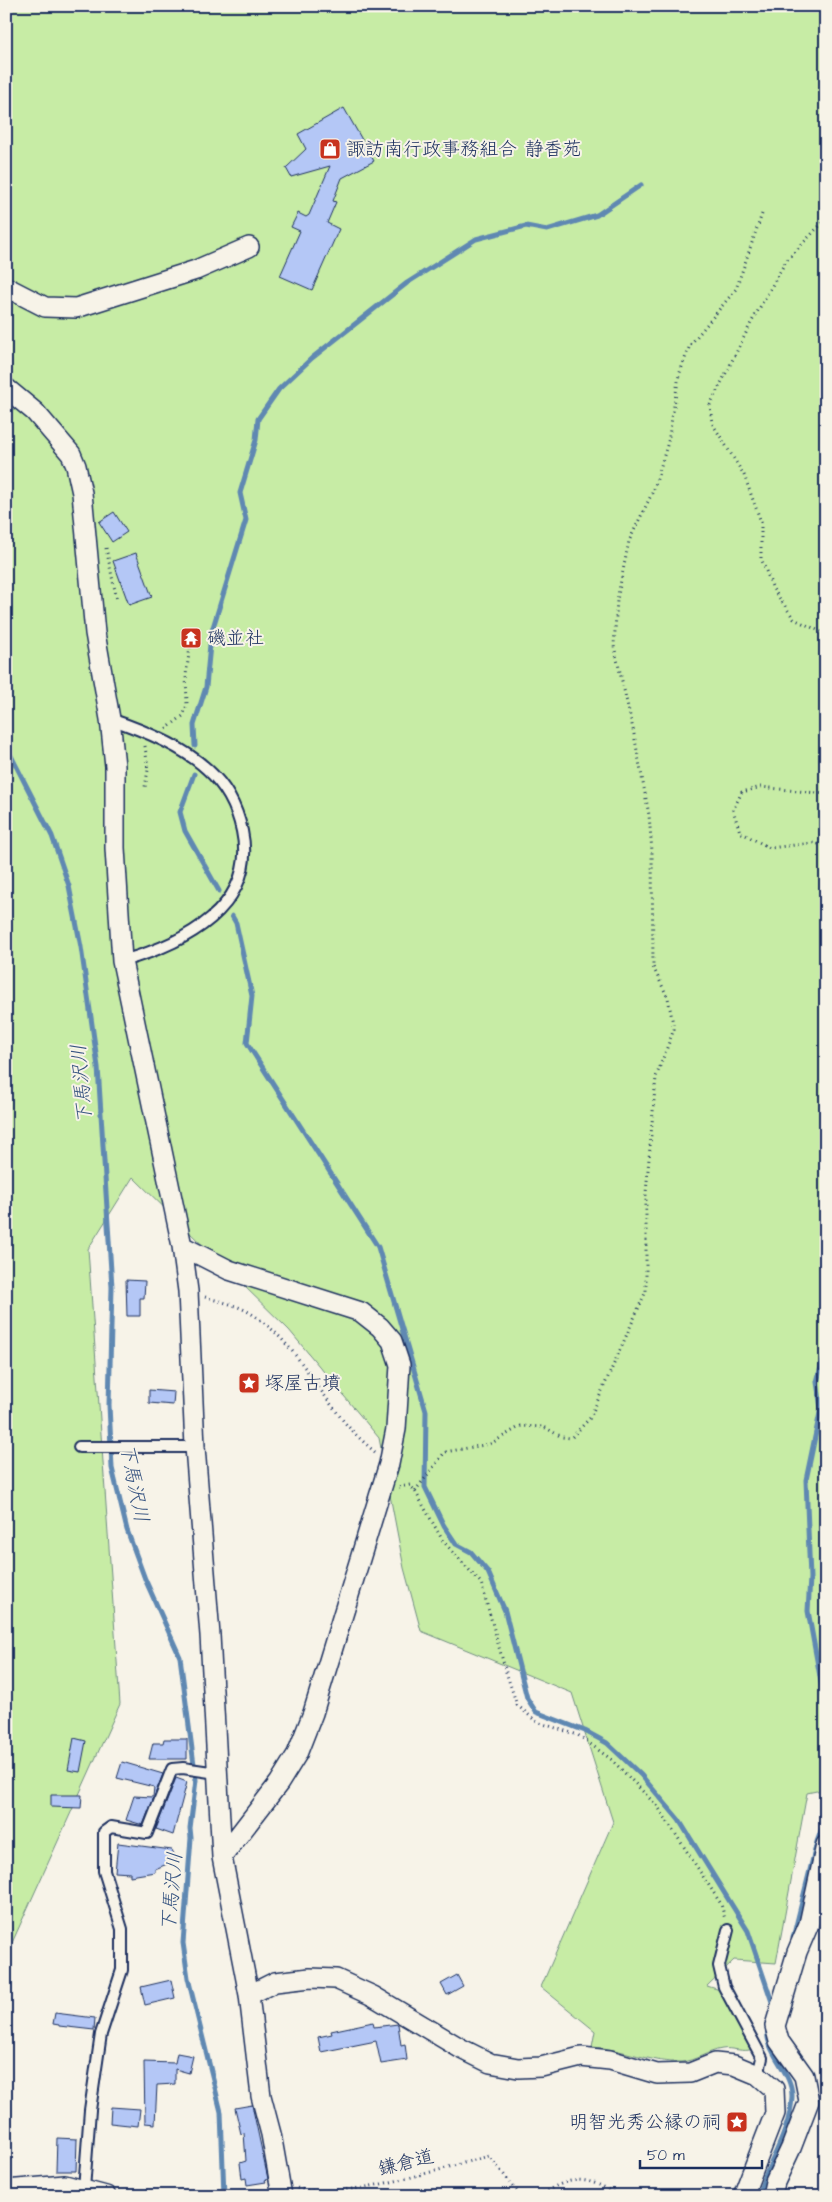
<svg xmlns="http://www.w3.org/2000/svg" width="832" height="2202" viewBox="0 0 832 2202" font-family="'Architects Daughter','Klee One',sans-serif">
	<rect width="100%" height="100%" fill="#f7f3e8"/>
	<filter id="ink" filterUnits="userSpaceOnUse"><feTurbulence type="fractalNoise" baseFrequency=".02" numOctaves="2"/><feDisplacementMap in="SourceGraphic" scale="10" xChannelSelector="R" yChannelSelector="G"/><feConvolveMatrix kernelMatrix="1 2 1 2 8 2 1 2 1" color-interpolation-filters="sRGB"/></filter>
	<g filter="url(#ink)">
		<path fill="#c7eca5" stroke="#718e82" d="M6,6H826V1789L807,1793L776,1963L734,1960L707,1986L720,1990L753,2049C743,2053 732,2047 722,2049C708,2051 695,2061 681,2062C655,2064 621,2048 592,2047L595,2031L541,1987L613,1822L572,1693L421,1631L404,1568L379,1438L289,1330L133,1177L88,1249L120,1704L6,1956Z"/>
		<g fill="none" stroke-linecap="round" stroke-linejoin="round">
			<path stroke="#5f88b2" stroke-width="5" d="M6,746L52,836L69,886L81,947L98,1067L112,1287L109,1405L112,1468L127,1530L145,1579L180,1657L196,1780L190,1828L191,1838L183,1943L188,1978L221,2112L224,2196
				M195,746L194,725L206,687L211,634L246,520L240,493L256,440L258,419L279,389L312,358L407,283L476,239L526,226L547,230L597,215L641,185
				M194,774L180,812L185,831L219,891
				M232,916L236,923L252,996L247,1043L378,1247L426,1411L425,1487L444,1526L456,1544L471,1552L488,1572L505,1611L527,1698L536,1712L585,1731L607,1743L641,1775L679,1820L748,1931L772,2002
				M826,1348L817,1382L821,1408L806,1480L810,1578L808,1611L826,1709
				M793,1938L817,1842L826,1818
				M758,2196C768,2163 790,2133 792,2097C793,2071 763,2052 768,2026"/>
		</g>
		<path fill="#b4c7f6" stroke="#1b2f5e" d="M344,108L374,161L342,178L333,201L336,202L327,223L339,229L312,290L280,276L300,231L291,227L298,213L306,217L309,215L330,166L291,177L286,168L306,149L298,134Z
			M114,512L127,532L112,542L99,522Z
			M136,553L152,597L129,605L113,561Z
			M126,1280L145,1281L144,1298H140V1316H127Z
			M149,1390L174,1392L173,1405L149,1403Z
			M74,1738L86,1741L80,1772L68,1770Z
			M164,1739H187V1759H149L153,1743H163Z
			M122,1762L163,1774L143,1825L126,1820L134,1796L153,1797L154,1787L117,1778Z
			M176,1778L187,1782L173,1835L156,1829Z
			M51,1795H82L81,1808L51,1807Z
			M118,1843L172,1850L177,1860L155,1869V1872L130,1876V1873L115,1872Z
			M457,1975L463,1986L447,1995L441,1984Z
			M171,1980L175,1998L145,2005L141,1987Z
			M55,2013L95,2018L94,2030L59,2026V2025L53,2024Z
			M373,2022L374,2027L398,2024L401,2045L405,2044L407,2060L381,2064L376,2041L321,2052L318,2037L332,2034L331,2031Z
			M177,2053L193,2056L189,2073L175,2069V2084L157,2085L155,2124L145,2123L144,2062L175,2063Z
			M252,2105L268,2179L265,2180L266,2182L247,2185L246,2178L242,2179L240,2163L246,2161L244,2133L241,2134L235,2108Z
			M111,2107L140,2109L138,2126L110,2123Z
			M57,2138L77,2139L76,2171H56Z"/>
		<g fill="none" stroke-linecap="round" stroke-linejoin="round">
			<g stroke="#1b2f5e" stroke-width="14">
				<path id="service" d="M110,719C143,730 182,746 207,769C226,786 237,807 242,831C258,907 183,944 122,961
					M79,1447H195
					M728,1930L719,1966L724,1987L762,2058L758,2075
					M84,2189L90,2110L101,2034L122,1970V1929L104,1871V1832L111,1827L147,1833L172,1769L183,1768L217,1773"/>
			</g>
			<g stroke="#1b2f5e" stroke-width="22">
				<path id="minor" d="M6,287L45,307L76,308L196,270L249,247
					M6,388L35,412L71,454L76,466L82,493L95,633L110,719L115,766V848L122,961L182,1246L188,1291L195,1447L210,1635L222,1857L249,1995L261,2096L271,2134L282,2196
					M182,1246L229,1270L361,1312L380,1327L392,1341L400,1365L396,1429L389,1464L313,1713L297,1754L279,1783L222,1857
					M249,1995L275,1982L310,1978L336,1979L373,1996L460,2048L490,2063L518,2068L541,2067L581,2057L610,2060L657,2074L690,2073L715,2063L734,2065L758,2075L774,2089L775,2113L743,2196
					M6,2190L65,2185L106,2196
					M772,2196L775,2182L791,2148L809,2101L804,2076L779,2041L775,2026L797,1952L809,1924L826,1845"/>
			</g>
			<path stroke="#1b2f5e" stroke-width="3" stroke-dasharray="1 4" stroke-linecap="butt" d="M826,219L786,261L751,323L710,405L712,423L744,475L761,522V558L773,589L794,619L826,634
				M106,548L117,600
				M166,729L183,716L187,705L186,675L190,647
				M145,746L148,770L145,787
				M826,794L761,787L742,792L733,810L740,832L770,848L812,843L826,845
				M205,1297C218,1301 233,1304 245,1310C286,1332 309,1376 336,1411C347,1427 361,1440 375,1452
				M399,1487L410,1485L415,1491L443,1541L481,1583L506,1672L517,1705L537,1722L578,1735L612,1760L658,1807L721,1904L725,1919
				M415,1491L445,1452L490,1444L521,1426L544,1427L562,1437L571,1438L590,1418L646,1291V1193L656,1077L674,1029L668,998L653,967L652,851L649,815L633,729L614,646L617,600L629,541L654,489L668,442L679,375L690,345L736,289L763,211
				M297,2188C340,2202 443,2168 489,2156L521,2196
				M538,2196C572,2175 586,2175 619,2196"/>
			<use href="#service" stroke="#f7f3e8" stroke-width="10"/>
			<use href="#minor" stroke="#f7f3e8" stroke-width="19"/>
		</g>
	</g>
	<defs>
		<g id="shop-square" transform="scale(1.125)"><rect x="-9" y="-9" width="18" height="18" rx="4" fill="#c8321e" stroke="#f7f3e8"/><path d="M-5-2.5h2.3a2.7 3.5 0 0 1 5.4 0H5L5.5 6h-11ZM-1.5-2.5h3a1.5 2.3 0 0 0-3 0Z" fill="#fff"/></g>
		<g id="temple-square" transform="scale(1.125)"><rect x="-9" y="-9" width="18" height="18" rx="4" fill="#c8321e" stroke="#f7f3e8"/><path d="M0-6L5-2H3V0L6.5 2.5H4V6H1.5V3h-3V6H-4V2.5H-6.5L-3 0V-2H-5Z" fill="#fff"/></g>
		<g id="sight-square" transform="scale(1.125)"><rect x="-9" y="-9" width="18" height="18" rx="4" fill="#c8321e" stroke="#f7f3e8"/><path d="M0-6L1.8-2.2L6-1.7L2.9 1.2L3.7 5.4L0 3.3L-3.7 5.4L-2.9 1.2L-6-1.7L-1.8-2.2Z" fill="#fff"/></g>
	</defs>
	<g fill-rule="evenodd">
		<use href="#shop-square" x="330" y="149"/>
		<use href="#temple-square" x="191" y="638"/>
		<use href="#sight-square" x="249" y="1383"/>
		<use href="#sight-square" x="737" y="2122"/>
	</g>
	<g text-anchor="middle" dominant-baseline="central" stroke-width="4" stroke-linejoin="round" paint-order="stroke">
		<g font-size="19" fill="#1b2f5e" stroke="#f7f3e8" text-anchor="start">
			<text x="346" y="149">諏訪南行政事務組合 静香苑</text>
			<text x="207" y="638">磯並社</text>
			<text x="265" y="1383">塚屋古墳</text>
			<text x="721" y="2122" text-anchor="end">明智光秀公縁の祠</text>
		</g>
		<g font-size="19" fill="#1b2f5e" stroke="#f7f3e8">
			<text transform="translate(406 2163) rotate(-14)">鎌倉道</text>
		</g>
		<g font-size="20" font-style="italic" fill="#375481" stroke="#f7f3e8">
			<text transform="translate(82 1084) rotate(-95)">下馬沢川</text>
			<text transform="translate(134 1483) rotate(79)">下馬沢川</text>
			<text transform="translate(172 1892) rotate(-85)">下馬沢川</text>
		</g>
	</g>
	<rect width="832" height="2202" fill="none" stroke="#f7f3e8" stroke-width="25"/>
	<rect x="12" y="12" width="807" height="2177" fill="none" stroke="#1b2f5e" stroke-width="2" filter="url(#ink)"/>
	<path d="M640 2160v8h122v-8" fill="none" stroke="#1b2f5e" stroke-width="2.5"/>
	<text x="647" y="2160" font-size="15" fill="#1b2f5e" stroke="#f7f3e8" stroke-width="4" paint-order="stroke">50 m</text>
</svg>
